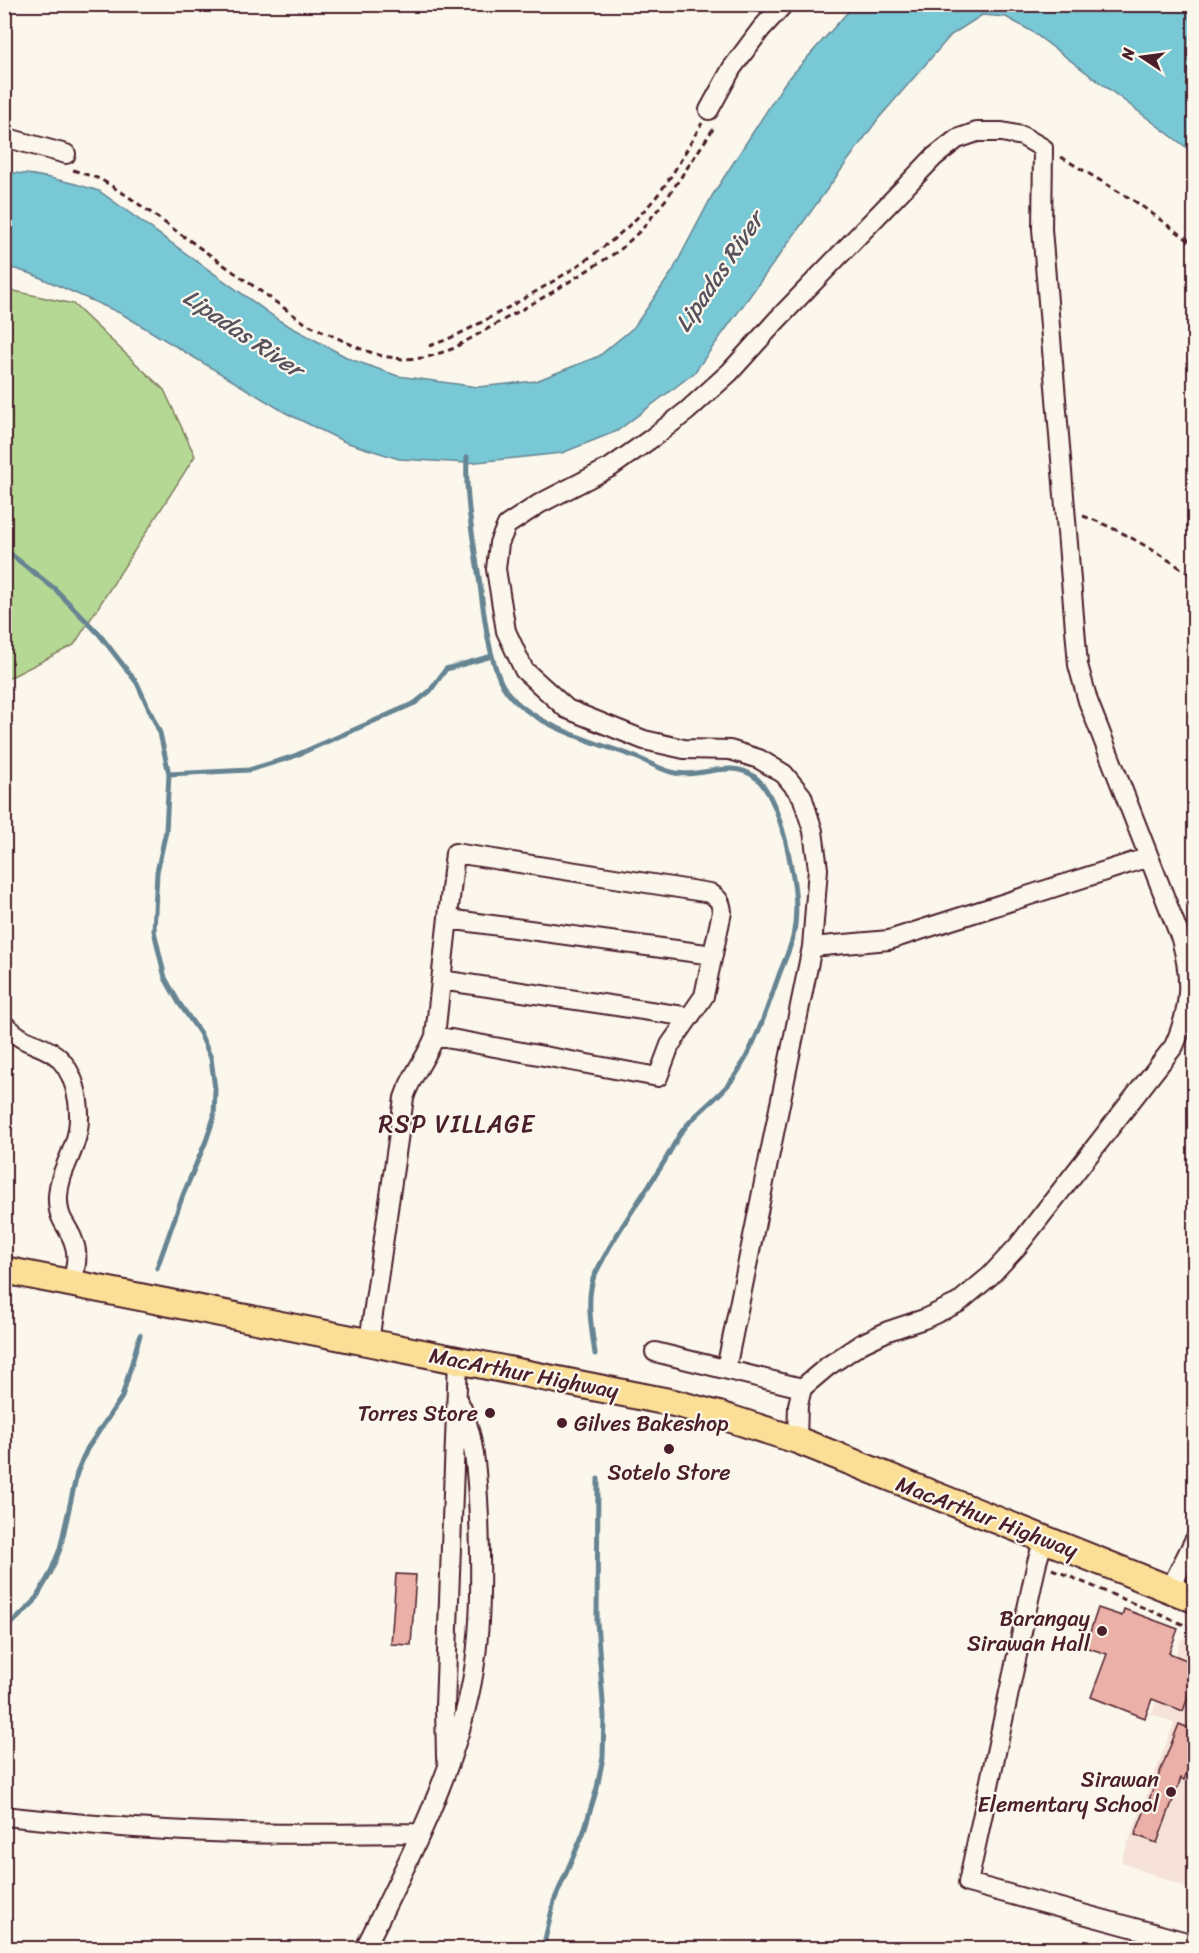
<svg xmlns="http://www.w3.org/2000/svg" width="1199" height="1953" viewBox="0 0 1199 1953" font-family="Sriracha,sans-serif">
	<rect width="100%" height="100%" fill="#fbf7ec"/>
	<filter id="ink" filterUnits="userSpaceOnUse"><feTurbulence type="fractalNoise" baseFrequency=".0167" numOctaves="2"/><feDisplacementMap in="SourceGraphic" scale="12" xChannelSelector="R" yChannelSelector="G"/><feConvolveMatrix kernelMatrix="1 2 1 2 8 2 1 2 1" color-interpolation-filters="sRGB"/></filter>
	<g filter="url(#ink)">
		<path fill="#f6e2d8" d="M1182,1638L1194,1643V1891L1121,1862L1174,1723L1151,1714Z"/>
		<path fill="#b5d994" stroke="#807c60" stroke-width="1.5" d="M5,289L73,304L164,390L195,456L74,645L5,680Z"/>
		<path fill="#79c8d6" stroke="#668492" stroke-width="1.5" d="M854,5H1194V153L1031,31L1006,17L982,15L951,35L878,119L694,373L617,431L562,453L467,463L399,459L345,442L286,413L122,314L32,274L5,266V172C36,174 69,181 99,191L280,321L350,359L398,376L478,387L536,381L599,356L634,327L672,272L712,196L784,84Z"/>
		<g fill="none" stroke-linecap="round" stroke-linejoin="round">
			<path stroke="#668492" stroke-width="5" d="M467,457C465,497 473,538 479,578C484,612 487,649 500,680C518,722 594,742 633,756C646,761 658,768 671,772C698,780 730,758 755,777C775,792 787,843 791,867C796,890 798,914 793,937C790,949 784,962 779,975C767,1009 755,1046 735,1076C721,1097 698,1110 683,1130C674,1142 668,1157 659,1170C642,1196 625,1221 609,1248C604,1258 597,1269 593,1279C586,1303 592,1330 595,1354
				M4,549L55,589L99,634L137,683L160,733L169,774L166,831L157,872L154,931L165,978L179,1003L200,1033L211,1058L215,1089L214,1117L206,1141L183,1195L157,1268
				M169,774L249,770L292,757L415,703L430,691L446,669L492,656
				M4,1631L34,1602L50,1574L60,1549L77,1473L87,1449L122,1397L140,1335
				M543,1948L554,1901L583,1834L597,1788L603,1757L604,1716L597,1622L598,1479"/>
		</g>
		<path fill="#ebb0a8" stroke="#4a1f2b" stroke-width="1.5" d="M396,1574L416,1575L411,1645L391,1644Z
			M1098,1608L1122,1616L1124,1609L1178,1629L1169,1653L1194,1663V1680L1183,1711L1152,1699L1145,1718L1091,1697L1107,1654L1085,1647Z
			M1179,1724L1194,1730V1753L1184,1780L1181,1778L1157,1843L1135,1835Z"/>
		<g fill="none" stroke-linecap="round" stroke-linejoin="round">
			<g stroke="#4a1f2b" stroke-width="22">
				<path id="minor" d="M709,110L732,68L761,29L784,4
					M4,137L66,154
					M448,919L713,955
					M812,947L889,940L1149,857
					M441,980L690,1017
					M4,1025C10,1029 16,1035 23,1039C34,1045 49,1048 59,1058C79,1079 84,1118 74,1145C68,1163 59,1176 58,1196C57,1221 68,1224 74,1243C79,1256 75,1271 72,1284
					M369,1342L404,1098C411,1075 427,1058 435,1036L455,853L710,893C719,899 721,902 722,912L704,996L670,1045L658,1077L435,1036
					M655,1352L802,1388
					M726,1369L812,947L818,869L813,831L802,796L784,774L759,759L730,750L684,749L644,740L567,709L524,670L506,631L496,569L499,543L507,525L539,504L611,467L652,438L687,411L730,372L777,320L934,157L957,139L977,132H1002L1022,136L1043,148L1042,229L1078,665L1088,701L1181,939C1192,979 1191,1008 1174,1046L1017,1247L990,1276L958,1303L924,1319L888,1331L861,1344L828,1366L802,1388L798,1405L797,1440
					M1044,1539L1037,1562L968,1883L1194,1944
					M1170,1589L1194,1541
					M446,1758L445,1707L458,1360
					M4,1816C73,1823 141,1830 210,1832C280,1835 350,1834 420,1833
					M365,1948C405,1868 451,1780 470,1691C482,1637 481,1573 479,1518C477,1479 476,1434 457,1398"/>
			</g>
			<g stroke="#4a1f2b" stroke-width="30">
				<path id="highway" d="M4,1270L674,1403L719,1415L797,1440L1194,1599"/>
			</g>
			<path stroke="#4a1f2b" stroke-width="3" stroke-dasharray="6 4.5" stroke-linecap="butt" d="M1061,157L1136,202L1194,244
				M73,170L100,179L126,195L305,323L361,349L382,356L402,359L425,358L452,349L551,293L620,250L643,228L667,198L715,126
				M429,346C460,336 483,321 511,306C563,276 610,249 650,204C671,181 686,150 702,123
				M1083,516C1123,530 1160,554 1194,577
				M1052,1569L1194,1629"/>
			<use href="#minor" stroke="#fbf7ec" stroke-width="18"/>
			<use href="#highway" stroke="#fbdf96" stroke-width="26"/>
		</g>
	</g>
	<g fill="#4a1f2b" stroke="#fbf7ec" stroke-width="2">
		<circle cx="490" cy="1413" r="6"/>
		<circle cx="562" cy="1423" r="6"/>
		<circle cx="669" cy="1449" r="6"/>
		<circle cx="1102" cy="1631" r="6"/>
		<circle cx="1171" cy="1792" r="6"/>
	</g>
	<g text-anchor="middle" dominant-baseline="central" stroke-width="4.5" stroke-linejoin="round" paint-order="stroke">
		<g font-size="22" fill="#4a1f2b" stroke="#fbf7ec">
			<text transform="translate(524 1373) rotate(11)">MacArthur Highway</text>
			<text transform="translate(987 1517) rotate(21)">MacArthur Highway</text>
		</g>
		<g font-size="22" fill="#4a1f2b" stroke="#fbf7ec" text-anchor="end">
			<text x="478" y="1413">Torres Store</text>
			<text x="574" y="1423" text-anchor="start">Gilves Bakeshop</text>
			<text x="669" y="1472" text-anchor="middle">Sotelo Store</text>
			<text x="1090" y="1618">Barangay<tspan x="1090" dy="25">Sirawan Hall</tspan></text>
			<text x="1159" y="1779">Sirawan<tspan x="1159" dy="25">Elementary School</tspan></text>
		</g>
		<g font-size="24" font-style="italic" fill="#58525e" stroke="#fbf7ec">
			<text transform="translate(719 272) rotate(-56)">Lipadas River</text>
			<text transform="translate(243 333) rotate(34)">Lipadas River</text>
		</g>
		<g font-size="24" letter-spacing="1.5" fill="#4a1f2b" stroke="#fbf7ec">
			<text x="457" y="1124">RSP VILLAGE</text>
		</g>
	</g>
	<rect width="1199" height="1953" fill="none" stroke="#fbf7ec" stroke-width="24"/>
	<rect x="12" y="12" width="1175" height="1929" fill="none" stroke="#4a1f2b" stroke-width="2" filter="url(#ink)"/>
	<g transform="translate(1142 57) rotate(283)" stroke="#fbf7ec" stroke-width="4.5" paint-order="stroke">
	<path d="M0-4.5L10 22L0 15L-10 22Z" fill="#4a1f2b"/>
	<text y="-9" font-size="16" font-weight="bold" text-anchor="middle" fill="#4a1f2b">N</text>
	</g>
</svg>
